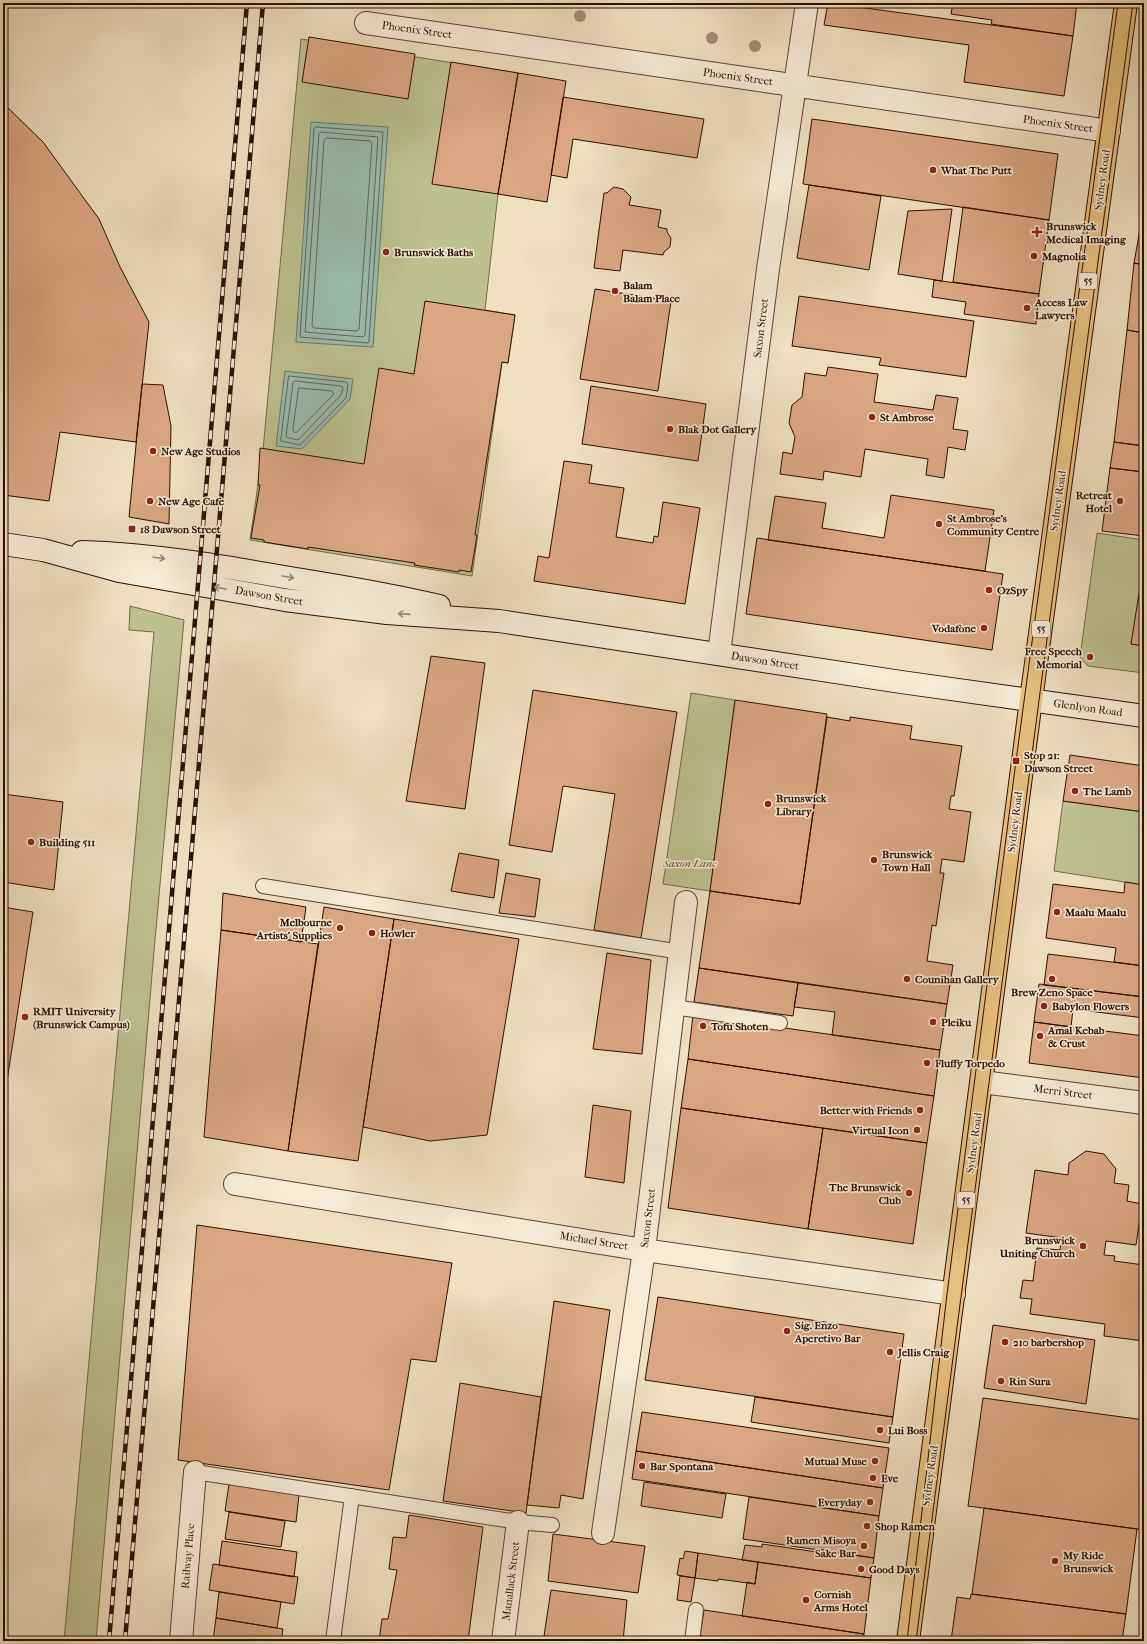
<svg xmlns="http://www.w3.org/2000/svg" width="1147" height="1644" viewBox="0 0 1147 1644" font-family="'IM FELL French Canon',serif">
	<rect width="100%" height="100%" fill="#efe0c0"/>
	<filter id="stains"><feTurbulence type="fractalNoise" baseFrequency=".005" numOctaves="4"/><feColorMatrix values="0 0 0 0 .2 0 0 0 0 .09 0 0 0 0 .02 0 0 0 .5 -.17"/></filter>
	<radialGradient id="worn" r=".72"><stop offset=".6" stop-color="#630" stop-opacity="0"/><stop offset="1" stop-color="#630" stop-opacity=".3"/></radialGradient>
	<path fill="#bdc190" stroke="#756849" d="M301,39L518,73L498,194L485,310L515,315L508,363L502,362L472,576L250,540L263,450Z
		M1097,533L1144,540V568L1131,644L1144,646V673L1088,666L1080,657Z
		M130,606L184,620L154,951L96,1641H64L154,632L129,630Z
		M691,693L735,700L710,891L663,884Z
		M1063,801L1144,812V885L1054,871Z"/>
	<path fill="#9abdb2" stroke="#6e776c" d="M311,122L388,127L373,347L296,342Z
		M285,371L353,379L350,399L302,449L276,446Z"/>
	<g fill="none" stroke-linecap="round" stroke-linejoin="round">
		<path stroke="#64665a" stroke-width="1" d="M316,127L383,132L369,341L368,343L300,337L314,128Z
			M321,132L378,137L365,335L363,337L305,332L319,134Z
			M327,138L370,141L372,143L359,329L357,331L314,328L312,326L324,140Z
			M289,376L346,382L348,384L346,398L300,445L281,441Z
			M295,381L341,386L343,388L341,395L298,440L286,437L293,383Z
			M299,388L332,391L334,394L296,433L293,431Z"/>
	</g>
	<path fill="#dba783" stroke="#2d0e02" d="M828,3L1073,36L1064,96L964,82L969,45L824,25Z
		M953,3H1077L1073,36L991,24L992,20L951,14Z
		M309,37L415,54L408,99L302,82Z
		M451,62L518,73L498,194L432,184Z
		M518,73L566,81L547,202L498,194Z
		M563,97L704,119L697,158L573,139L567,178L551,175Z
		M3,103L43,142L99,219L120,267L149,322L136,442L60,432L49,501L3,495Z
		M812,119L1058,154L1049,220L803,184Z
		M809,185L881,196L869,270L797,258Z
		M614,187L623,189L631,197L629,205L661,210L658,227L667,229V232L671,238L670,247L664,252L663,255L623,250L620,271L594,268L604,193H607Z
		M1144,200V235H1139Z
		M963,207L1049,220L1039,294L953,282Z
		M952,209L942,281L898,274L908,211Z
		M1139,235H1144V265L1134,263Z
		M1134,263L1144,265V333L1127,330Z
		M934,280L1039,294L1036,324L964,314L966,302L932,297Z
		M595,289L671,301L658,391L580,379Z
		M799,296L974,321L966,377L879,365L881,358L792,346Z
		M425,301L515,315L508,363L502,362L475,535H477L471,572L459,570V572L414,565L415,563L308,547V549L264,542V540L251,538L260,485H258L260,448L364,464L379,368L414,374Z
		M1127,330L1144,333V446L1114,442Z
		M828,367L878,374L874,402L933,410L936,395L958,398L953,429L968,431L965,450L948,447L944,478L926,475L928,459L865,449L861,477L824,471L823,480L780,474L783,452L792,454L795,437L789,423L792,405L802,397L805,373L826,376Z
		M142,384L163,385L171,426L169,524L129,517Z
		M591,386L706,404L698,461L582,444Z
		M1114,442L1144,446V472L1110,468Z
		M564,461L592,465L589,483L624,488L616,537L653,543L654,536L658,537L663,502L700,508L685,604L534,581L538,556L549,558Z
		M1110,468L1144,472V536L1102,531Z
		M891,495L994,510L985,571L768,540L775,496L826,503L822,528L884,538Z
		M757,538L1003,574L992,650L746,614Z
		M1143,568H1144V646L1131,644Z
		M431,656L485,663L465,809L406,801Z
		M533,690L677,712L641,938L594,930L615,794L563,786L552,852L509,845Z
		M735,700L827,714L800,904L710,891Z
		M827,717L850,721V717L912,726L910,739L962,746L954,796H951L949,809L971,812L964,862L942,859L940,873H944L936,926L932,925L927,961L953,965L947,1004L699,968L710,891L800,904Z
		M1070,755L1144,766V812L1063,801Z
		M3,794L63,802L54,890L3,882Z
		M459,853L499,860L494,898L451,891Z
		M506,873L540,879L535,917L499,913Z
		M1125,882L1144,885V966L1114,962L1116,948L1046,938L1053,884L1124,893Z
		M223,893L306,907L301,942L221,930Z
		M3,907L33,912L3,1107Z
		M324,907L394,919L358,1161L288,1151Z
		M394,919L519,939L487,1135L430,1141L363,1127Z
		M221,930L318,944L288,1151L204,1137Z
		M607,953L651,960L642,1054L593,1049Z
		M1048,954L1144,966V997L1044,985Z
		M699,968L798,983L793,1016L694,1002Z
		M798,983L947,1004L940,1050L832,1035L835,1012L794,1007Z
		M1039,984L1144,997V1018L1073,1009L1071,1027L1034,1022Z
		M693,1015L940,1050L934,1096L688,1059Z
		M1034,1022L1144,1036V1078L1029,1063Z
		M688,1059L934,1096L927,1143L681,1108Z
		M593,1105L631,1111L624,1183L585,1177Z
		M681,1108L823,1128L808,1229L668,1208Z
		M823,1128L927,1143L913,1244L808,1229Z
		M1086,1151L1104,1154L1116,1169L1114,1183L1129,1185L1127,1201L1142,1204L1136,1245L1106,1241L1104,1255L1115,1256L1114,1261L1144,1265V1341L1104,1336L1105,1324L1030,1314L1032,1299L1020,1298L1023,1280L1033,1281L1037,1248L1060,1250L1062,1238L1026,1233L1035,1170L1068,1175L1069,1163Z
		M197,1225L452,1263L436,1362L411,1359L389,1490L178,1460Z
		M658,1297L904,1334L893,1417L645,1380Z
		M554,1301L610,1310L583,1499L561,1495L559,1508L527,1505Z
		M993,1325L1095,1340L1086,1404L984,1388Z
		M460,1383L541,1397L526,1513L443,1501Z
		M755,1397L893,1417L889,1443L751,1422Z
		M983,1398L1144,1420V1530L968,1506Z
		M642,1412L889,1448L883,1488L636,1451Z
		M636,1451L883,1488L879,1516L632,1479Z
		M644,1482L726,1494L722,1518L641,1506Z
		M229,1484L299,1495L296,1522L225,1511Z
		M749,1497L879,1516L874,1558L743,1539Z
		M984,1508L1137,1529L1126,1614L972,1594Z
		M229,1512L285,1521L281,1547L225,1539Z
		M409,1515L483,1527L468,1641H379L382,1619H388L397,1570L389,1569L393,1537L406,1538Z
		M553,1534L645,1546L638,1593L548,1581Z
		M222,1541L297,1552L294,1577L219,1565Z
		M762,1544L817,1552L818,1549L874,1558L871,1578L742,1560L745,1545L762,1547Z
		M685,1551L698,1553L695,1578L677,1575L680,1558L683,1559Z
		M698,1553L758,1562L755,1584L718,1579V1581L695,1578Z
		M758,1562L871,1578L864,1634L742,1616L747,1582L755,1584Z
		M213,1564L298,1577L294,1604L209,1590Z
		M680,1576L695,1578L691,1602L677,1600Z
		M551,1590L627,1600L623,1641H584L544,1636Z
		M219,1592L281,1602L277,1628L216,1618Z
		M971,1594L1126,1614L1122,1641H951L957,1597L970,1599Z
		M704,1610L864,1634L863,1641H738L700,1636Z
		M216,1618L283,1629L281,1641H213Z
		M700,1636L738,1641H700Z"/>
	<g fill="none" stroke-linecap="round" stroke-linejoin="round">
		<g stroke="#5e4232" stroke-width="16">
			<path id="lane" d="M263,886L681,952
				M674,1007L780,1023
				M195,1472L518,1522L552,1525
				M333,1641L352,1496
				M692,1641L696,1610"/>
		</g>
		<g stroke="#5e4232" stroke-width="24">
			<path id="street" d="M366,23L1109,131
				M719,654L768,269L807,3
				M982,1082L1144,1103
				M235,1184L644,1250L954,1294
				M603,1533L644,1250L686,902
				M181,1641L195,1472
				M503,1641L518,1522"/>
		</g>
		<g stroke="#2d0e02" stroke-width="24">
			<path id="secondary" d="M3,544L43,550L119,571L285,600L387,613L499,621L901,682L1144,716
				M82,552C152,554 221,566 290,578C340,586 390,594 439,606"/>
		</g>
		<g stroke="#2d0e02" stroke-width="24">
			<path id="highway" d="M908,1641L1031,700L1126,3"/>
		</g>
		<use href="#lane" stroke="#f5ebd6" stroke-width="14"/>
		<use href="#street" stroke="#f5ebd6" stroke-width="22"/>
		<use href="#secondary" stroke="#f5ebd6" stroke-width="22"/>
		<use href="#highway" stroke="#e8c080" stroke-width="22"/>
		<path stroke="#2d0e02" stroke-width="1" d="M907,1641L947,1294L1016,761L1118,3
			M916,1641L1049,624L1133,3"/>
		<g stroke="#2d0e02" stroke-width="4.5">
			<path id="rail" d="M109,1641L247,3
				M125,1641L263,3"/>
		</g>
		<use href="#rail" stroke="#f5ebd6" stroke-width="3" stroke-dasharray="9" stroke-linecap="butt"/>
	</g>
	<g fill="#a08f73">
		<circle cx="580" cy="16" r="6"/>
		<circle cx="712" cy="38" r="6"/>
		<circle cx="755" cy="46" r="6"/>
	</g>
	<defs><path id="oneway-shaft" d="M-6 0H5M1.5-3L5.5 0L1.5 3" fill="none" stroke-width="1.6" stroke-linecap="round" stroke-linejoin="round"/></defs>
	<g stroke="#9b8877">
		<use href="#oneway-shaft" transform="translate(159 558) rotate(7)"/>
		<use href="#oneway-shaft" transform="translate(288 577) rotate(10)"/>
		<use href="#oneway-shaft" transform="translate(220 588) rotate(-170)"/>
		<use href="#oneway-shaft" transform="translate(404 614) rotate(-176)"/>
	</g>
	<g fill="#8f2418" stroke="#f5ebd6" stroke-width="1.5">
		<circle cx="933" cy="170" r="4"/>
		<path d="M1035 226h4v4h4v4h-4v4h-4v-4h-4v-4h4z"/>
		<circle cx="386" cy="252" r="4"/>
		<circle cx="1034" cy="256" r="4"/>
		<circle cx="615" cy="291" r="4"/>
		<circle cx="1027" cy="308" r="4"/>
		<circle cx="872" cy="417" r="4"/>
		<circle cx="670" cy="429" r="4"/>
		<circle cx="153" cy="451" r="4"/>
		<circle cx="150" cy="501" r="4"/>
		<circle cx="1120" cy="501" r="4"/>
		<circle cx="939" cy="524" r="4"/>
		<rect x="128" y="525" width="8" height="8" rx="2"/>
		<circle cx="989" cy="590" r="4"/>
		<circle cx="984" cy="628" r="4"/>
		<circle cx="1090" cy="657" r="4"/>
		<rect x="1012" y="757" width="8" height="8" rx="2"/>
		<circle cx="1075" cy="791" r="4"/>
		<circle cx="768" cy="804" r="4"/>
		<circle cx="31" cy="842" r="4"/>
		<circle cx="874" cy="860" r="4"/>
		<circle cx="1057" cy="912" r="4"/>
		<circle cx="340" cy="928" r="4"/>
		<circle cx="372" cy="933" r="4"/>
		<circle cx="907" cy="979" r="4"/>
		<circle cx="1052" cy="979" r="4"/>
		<circle cx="1044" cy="1006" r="4"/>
		<circle cx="25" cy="1017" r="4"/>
		<circle cx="933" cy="1022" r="4"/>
		<circle cx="703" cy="1026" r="4"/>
		<circle cx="1040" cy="1036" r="4"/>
		<circle cx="927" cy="1063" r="4"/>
		<circle cx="920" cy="1110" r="4"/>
		<circle cx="917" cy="1130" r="4"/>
		<circle cx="909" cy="1193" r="4"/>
		<circle cx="1083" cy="1246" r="4"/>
		<circle cx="787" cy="1331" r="4"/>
		<circle cx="1005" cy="1342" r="4"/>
		<circle cx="890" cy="1352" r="4"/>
		<circle cx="1001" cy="1381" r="4"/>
		<circle cx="880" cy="1430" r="4"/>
		<circle cx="875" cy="1461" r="4"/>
		<circle cx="642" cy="1466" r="4"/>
		<circle cx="873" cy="1478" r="4"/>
		<circle cx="870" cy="1502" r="4"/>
		<circle cx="867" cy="1526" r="4"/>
		<circle cx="864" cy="1546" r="4"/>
		<circle cx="1055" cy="1561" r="4"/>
		<circle cx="861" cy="1569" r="4"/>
		<circle cx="806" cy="1600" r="4"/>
	</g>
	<g text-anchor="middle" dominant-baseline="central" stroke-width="3" stroke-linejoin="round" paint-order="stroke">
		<g fill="#f5ebd6" stroke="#695042" stroke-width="1">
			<rect x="1079" y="273" width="18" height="16" rx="3"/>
			<rect x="1032" y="621" width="18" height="16" rx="3"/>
			<rect x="957" y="1192" width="18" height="16" rx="3"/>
		</g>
		<g font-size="10" font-weight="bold" fill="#2d0e02">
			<text x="1088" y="281">55</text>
			<text x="1041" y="629">55</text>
			<text x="966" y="1200">55</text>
		</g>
		<g font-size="11" fill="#2d0e02" stroke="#f5ebd6">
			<text transform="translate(417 30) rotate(8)">Phoenix Street</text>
			<text transform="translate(738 77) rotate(8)">Phoenix Street</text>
			<text transform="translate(1058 124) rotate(8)">Phoenix Street</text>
			<text transform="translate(1102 180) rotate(-82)">Sydney Road</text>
			<text transform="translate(761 328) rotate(-83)">Saxon Street</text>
			<text transform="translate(1058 501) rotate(-82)">Sydney Road</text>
			<text transform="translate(269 596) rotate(10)">Dawson Street</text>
			<text transform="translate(765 661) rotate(9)">Dawson Street</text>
			<text transform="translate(1088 708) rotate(8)">Glenlyon Road</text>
			<text transform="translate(1015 822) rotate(-83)">Sydney Road</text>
			<text transform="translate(1063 1092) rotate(7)">Merri Street</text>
			<text transform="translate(974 1143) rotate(-82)">Sydney Road</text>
			<text transform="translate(648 1218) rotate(-83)">Saxon Street</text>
			<text transform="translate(594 1241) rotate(9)">Michael Street</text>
			<text transform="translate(930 1476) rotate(-82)">Sydney Road</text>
			<text transform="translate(188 1556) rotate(-85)">Railway Place</text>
			<text transform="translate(511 1581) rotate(-83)">Manallack Street</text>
		</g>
		<g font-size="11" font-weight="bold" fill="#2d0e02" stroke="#f5ebd6" text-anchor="start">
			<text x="941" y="170">What The Putt</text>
			<text x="1046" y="226">Brunswick<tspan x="1046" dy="13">Medical Imaging</tspan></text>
			<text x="394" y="252">Brunswick Baths</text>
			<text x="1042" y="256">Magnolia</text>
			<text x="623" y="285">Balam<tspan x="623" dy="13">Balam Place</tspan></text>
			<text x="1035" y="302">Access Law<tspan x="1035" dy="13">Lawyers</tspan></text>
			<text x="880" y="417">St Ambrose</text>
			<text x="678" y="429">Blak Dot Gallery</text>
			<text x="161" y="451">New Age Studios</text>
			<text x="1112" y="495" text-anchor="end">Retreat<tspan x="1112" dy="13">Hotel</tspan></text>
			<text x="158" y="501">New Age Cafe</text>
			<text x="947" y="518">St Ambrose's<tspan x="947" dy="13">Community Centre</tspan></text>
			<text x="140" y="529">18 Dawson Street</text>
			<text x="997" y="590">OzSpy</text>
			<text x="976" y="628" text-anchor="end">Vodafone</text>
			<text x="1082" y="651" text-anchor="end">Free Speech<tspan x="1082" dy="13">Memorial</tspan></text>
			<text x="1024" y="755">Stop 21:<tspan x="1024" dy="13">Dawson Street</tspan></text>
			<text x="1083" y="791">The Lamb</text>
			<text x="776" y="798">Brunswick<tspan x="776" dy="13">Library</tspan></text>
			<text x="39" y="842">Building 511</text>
			<text x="882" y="854">Brunswick<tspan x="882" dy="13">Town Hall</tspan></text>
			<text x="1065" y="912">Maalu Maalu</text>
			<text x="332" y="922" text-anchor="end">Melbourne<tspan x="332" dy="13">Artists' Supplies</tspan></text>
			<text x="380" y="933">Howler</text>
			<text x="915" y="979">Counihan Gallery</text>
			<text x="1052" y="992" text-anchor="middle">Brew Zeno Space</text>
			<text x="1052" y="1006">Babylon Flowers</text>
			<text x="33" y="1011">RMIT University<tspan x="33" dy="13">(Brunswick Campus)</tspan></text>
			<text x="941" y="1022">Pleiku</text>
			<text x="711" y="1026">Tofu Shoten</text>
			<text x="1048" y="1030">Amal Kebab<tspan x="1048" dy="13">&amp; Crust</tspan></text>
			<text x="935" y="1063">Fluffy Torpedo</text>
			<text x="912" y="1110" text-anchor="end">Better with Friends</text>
			<text x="909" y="1130" text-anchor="end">Virtual Icon</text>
			<text x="901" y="1187" text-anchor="end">The Brunswick<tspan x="901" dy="13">Club</tspan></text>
			<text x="1075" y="1240" text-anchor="end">Brunswick<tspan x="1075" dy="13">Uniting Church</tspan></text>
			<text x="795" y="1325">Sig. Enzo<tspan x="795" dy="13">Aperetivo Bar</tspan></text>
			<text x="1013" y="1342">210 barbershop</text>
			<text x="898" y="1352">Jellis Craig</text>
			<text x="1009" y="1381">Rin Sura</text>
			<text x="888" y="1430">Lui Boss</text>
			<text x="867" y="1461" text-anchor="end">Mutual Muse</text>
			<text x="650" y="1466">Bar Spontana</text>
			<text x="881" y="1478">Eve</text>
			<text x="862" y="1502" text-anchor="end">Everyday</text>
			<text x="875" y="1526">Shop Ramen</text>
			<text x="856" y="1540" text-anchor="end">Ramen Misoya<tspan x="856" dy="13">Sake Bar</tspan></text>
			<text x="1063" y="1555">My Ride<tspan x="1063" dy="13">Brunswick</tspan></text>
			<text x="869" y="1569">Good Days</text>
			<text x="814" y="1594">Cornish<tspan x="814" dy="13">Arms Hotel</tspan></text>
		</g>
		<g font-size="11" font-style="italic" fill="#5f4d34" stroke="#f5ebd6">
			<text x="690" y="863">Saxon Lane</text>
		</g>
	</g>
	<rect width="1147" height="1644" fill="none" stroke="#efe0c0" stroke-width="16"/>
	<rect x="4" y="4" width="1139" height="1636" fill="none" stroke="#2d0e02" stroke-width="2"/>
	<rect x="8" y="8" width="1131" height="1628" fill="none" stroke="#2d0e02"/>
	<rect width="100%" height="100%" filter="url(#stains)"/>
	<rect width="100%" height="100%" fill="url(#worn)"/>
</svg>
